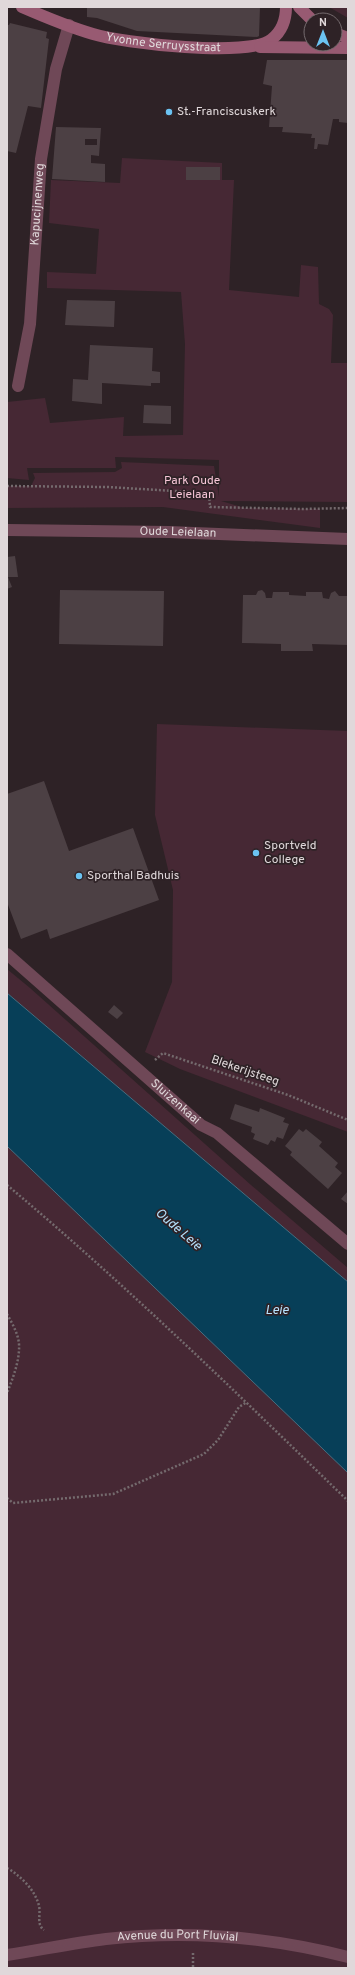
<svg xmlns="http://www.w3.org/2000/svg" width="355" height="1975" viewBox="0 0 355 1975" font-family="Overpass,sans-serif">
	<rect width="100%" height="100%" fill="#2e2226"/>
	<path fill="#462834" d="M329,7H348V18Z
		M122,158L222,163V180H234L229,290L299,297L301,265L318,267L319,304L329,309L333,315L331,363H348V502L221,501L245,508L320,509V528L163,507L7,508V486H31L35,478L33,473L115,472L122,468L121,462L214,466L219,497V460L115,457L116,468H27L29,480L7,478V402L45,398L50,423L124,417L123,436L183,435L185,344L181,292L47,288V272L96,274L99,229L49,223L51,180L120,183Z
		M157,724L348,731V1132L180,1069L145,1052L172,982L173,890L155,815Z
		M7,969L30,988L251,1185L348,1268V1282L7,993Z
		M7,1145L348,1470V1968H7Z"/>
	<path fill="#073f58" stroke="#486d7f" d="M7,993L348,1282V1473L7,1146Z"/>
	<path fill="#4c4044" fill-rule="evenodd" d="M87,7H260L259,36L257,37L137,31L97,18L87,17Z
		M10,23L47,32L46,38L49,39L41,108L28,106L16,153L7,151V25H9Z
		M267,60H348V123L339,122V119H333L328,145L318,144L317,149H314L315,138H311L312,134L282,132L283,127H269L272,86L263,84Z
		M56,127L101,128L99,156L91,155V163L105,164V182L52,179ZM85,139H97V145H85Z
		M186,167H220V180H186Z
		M67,300L115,301L114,327L65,325Z
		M90,345L153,348L152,371L160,372V383H151V386L102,383V404L72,401L73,379L88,380Z
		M144,405L171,406V424L143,423Z
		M15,556L18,577H8L12,587L7,589V557Z
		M60,590L164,591L163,646L59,644Z
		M262,590L265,593L266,598H272L273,592H289V595L306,596V592H322L323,598L329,599L331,593L335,591L339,596H348V645L312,644L313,651H281V644L242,643L243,595H256L258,591Z
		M44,781L69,851L133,828L159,900L50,939L47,929L21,939L7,902V794Z
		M114,1005L123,1013L117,1019L108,1012Z
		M235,1104L259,1112L260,1108L285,1118L283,1122L289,1124L283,1139L277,1137L275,1142L271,1140L268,1145L253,1139L255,1134L251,1132L252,1127L230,1119Z
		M299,1129L303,1132L306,1129L322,1142L319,1146L338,1163L335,1167L342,1173L328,1189L290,1155L292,1152L285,1146Z
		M348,1191V1204L341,1199Z"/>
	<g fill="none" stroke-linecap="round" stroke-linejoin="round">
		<path stroke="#746a6d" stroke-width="2.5" stroke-dasharray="2 2" stroke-linecap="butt" d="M7,486L107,487L209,493L210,507L303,509L348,508
			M155,1060L163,1053L288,1095L348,1120
			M7,1185C126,1285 237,1393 348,1501
			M7,1314C12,1323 18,1333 19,1344C20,1360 13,1378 7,1393
			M7,1498L13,1503L113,1494L204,1454L218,1440L239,1407L247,1402
			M7,1868C20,1875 36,1891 39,1906C41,1915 36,1924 44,1930
			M193,1953V1968"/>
		<path stroke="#6f4857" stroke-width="12" id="s1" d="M7,1955C40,1950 73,1943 106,1939C187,1930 270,1937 348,1957"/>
		<g stroke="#6f4857" stroke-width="12">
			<path id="s2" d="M18,386L30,324L41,159L56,69L69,25"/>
			<path id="s3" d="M7,530L169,532L348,539"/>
			<path id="s4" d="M7,954L201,1125L217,1133L348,1244"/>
		</g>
		<g stroke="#985a72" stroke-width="12">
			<path id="s5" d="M22,7C45,17 69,27 93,34C122,43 250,58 272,39C282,31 286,19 286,7"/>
			<path d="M299,7L312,20"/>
			<path d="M335,33L348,38"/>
			<path d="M260,47L348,48"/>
		</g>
	</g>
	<g fill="#6bc3f2" stroke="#2e2226" stroke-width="1.5">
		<circle cx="169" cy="112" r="4"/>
		<circle cx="256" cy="853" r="4"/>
		<circle cx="79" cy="876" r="4"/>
	</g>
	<g text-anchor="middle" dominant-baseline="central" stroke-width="3.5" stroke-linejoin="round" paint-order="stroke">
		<g font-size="12" fill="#e0d8da" stroke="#2e2226">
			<text stroke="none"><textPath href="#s5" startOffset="147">Yvonne Serruysstraat</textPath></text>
			<text stroke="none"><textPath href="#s2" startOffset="183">Kapucijnenweg</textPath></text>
			<text stroke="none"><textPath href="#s3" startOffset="171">Oude Leielaan</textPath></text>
			<text transform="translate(245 1071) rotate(19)">Blekerijsteeg</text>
			<text stroke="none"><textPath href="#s4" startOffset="224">Sluizenkaai</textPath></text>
			<text stroke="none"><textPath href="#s1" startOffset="172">Avenue du Port Fluvial</textPath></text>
		</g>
		<g font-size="12" fill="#e0d8da" stroke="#2e2226" text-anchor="start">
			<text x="177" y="112">St.-Franciscuskerk</text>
			<text x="264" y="846">Sportveld<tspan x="264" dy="14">College</tspan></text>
			<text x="87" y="876">Sporthal Badhuis</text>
		</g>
		<g font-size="12" fill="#f7c6d7" stroke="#2e2226">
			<text x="192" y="481">Park Oude<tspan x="192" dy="14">Leielaan</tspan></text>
		</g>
		<g font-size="13" font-style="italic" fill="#b6e3fe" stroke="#2e2226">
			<text transform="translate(178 1230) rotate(41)">Oude Leie</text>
			<text x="277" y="1311">Leie</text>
		</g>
	</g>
	<rect width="355" height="1975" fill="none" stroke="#e0d8da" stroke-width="16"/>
	<g transform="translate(323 32)"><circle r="19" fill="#2e2226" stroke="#756b6e"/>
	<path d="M0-3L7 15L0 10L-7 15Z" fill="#6bc3f2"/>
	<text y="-6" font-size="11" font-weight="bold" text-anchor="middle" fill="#e0d8da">N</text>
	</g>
</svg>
